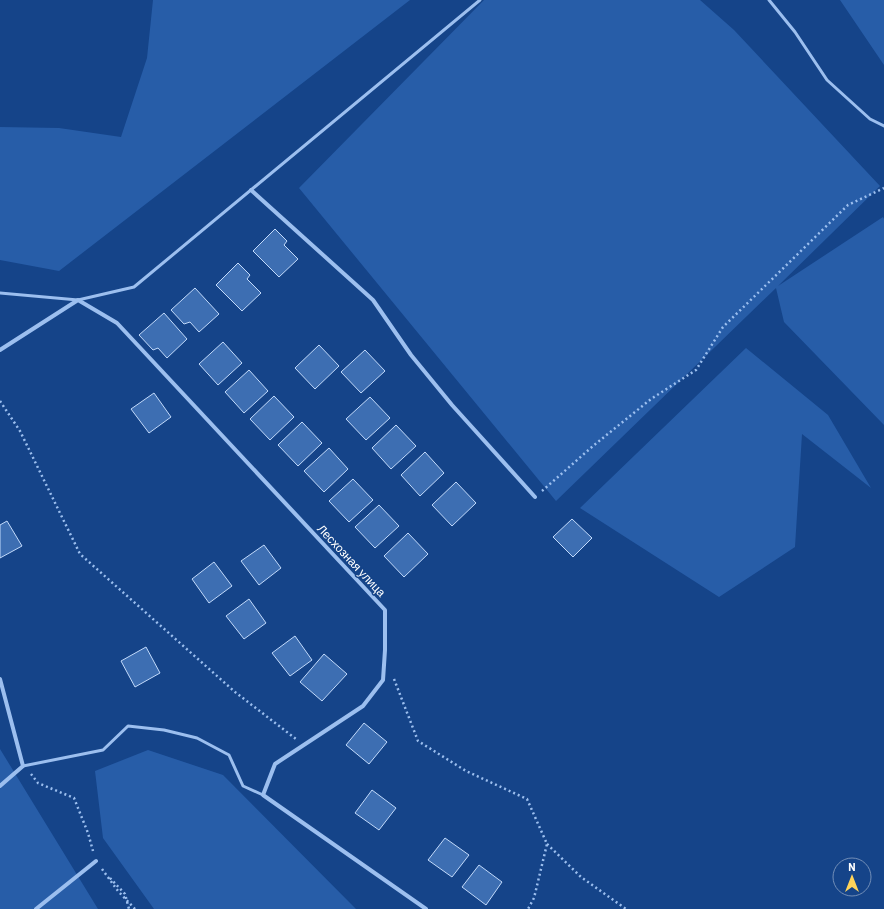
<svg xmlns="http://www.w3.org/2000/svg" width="884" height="909" viewBox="0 0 884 909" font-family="Barlow,sans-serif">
	<rect width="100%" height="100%" fill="#154489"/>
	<path fill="#275da8" d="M153,0H410L59,271L0,260V127L59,128L121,137L147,58Z
		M484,0H700L734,30L880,186L778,286L883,217L884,219V425L784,322L776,288L556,501L299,188Z
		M840,0H884V65Z
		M746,348L828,415L871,488L802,434L795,547L719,597L580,508Z
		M0,749L98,909H0Z
		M148,750L223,775L356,909H154L103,838L95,771Z"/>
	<path fill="#3d6eb2" stroke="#c2dafb" d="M275,229L287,241L284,245L298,259L279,277L253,251Z
		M238,263L250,275L247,279L261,293L242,311L216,285Z
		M195,288L219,314L199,332L190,322L184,324L171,310Z
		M164,313L187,339L167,358L158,348L153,350L139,335Z
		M223,342L242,363L218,385L199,364Z
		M319,345L339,366L315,389L295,368Z
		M365,350L385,371L361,393L341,372Z
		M249,370L268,391L244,413L225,392Z
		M154,393L171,417L149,433L131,409Z
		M274,396L294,417L270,440L250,419Z
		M370,397L390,418L366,440L346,419Z
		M302,422L322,443L298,466L278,445Z
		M396,425L416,446L391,469L372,448Z
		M329,448L348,469L324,492L304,471Z
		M425,452L444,473L420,496L401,475Z
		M353,479L373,500L349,522L329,501Z
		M456,482L476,503L452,526L432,505Z
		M379,505L399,526L375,548L355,527Z
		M572,519L592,538L573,557L553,537Z
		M7,521L22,546L0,558V525Z
		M408,533L428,554L404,577L384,556Z
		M264,545L281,568L259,585L241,561Z
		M214,562L232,586L209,603L192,579Z
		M249,599L266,623L244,639L226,616Z
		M295,636L312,660L290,676L272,653Z
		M146,647L160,673L135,687L121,661Z
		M324,654L347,674L322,701L300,682Z
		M364,723L387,742L369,764L346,745Z
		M372,790L396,808L379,830L355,813Z
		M445,838L469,855L452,877L428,860Z
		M479,865L502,882L486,905L462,887Z"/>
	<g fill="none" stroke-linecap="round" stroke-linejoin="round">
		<path stroke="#9cbfef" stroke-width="2.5" stroke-dasharray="2 3" stroke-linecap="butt" d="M0,401L20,431L80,554L235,692L296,739
			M542,491L593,446L651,399L696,370L723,327L848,205L884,188
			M394,679L418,741L466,771L527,799L547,844L534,898L528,909
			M31,774L38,783L74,798L88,833L93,851
			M547,844L581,877L626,909
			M102,869L118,891L135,909
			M110,878L125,894L129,909"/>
		<path stroke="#9cbfef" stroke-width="3" d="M769,0L795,32L827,80L870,119L884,126
			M0,293L78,300L134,287L480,0
			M23,766L103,750L128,726L164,730L197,738L229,755L243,786L263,795"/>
		<path stroke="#9cbfef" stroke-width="4" d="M251,190L373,300L411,355L452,405L535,497
			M0,350L78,300L117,323L385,610V650L383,680L363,706L275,764L263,795L426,909
			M0,679L23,766L0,786
			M36,909L96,861"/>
	</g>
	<g text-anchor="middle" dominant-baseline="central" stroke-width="3" stroke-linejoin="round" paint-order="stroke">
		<g font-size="12" fill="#fff" stroke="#154489">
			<text transform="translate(352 560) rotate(47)">Лесхозная улица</text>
		</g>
	</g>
	<g transform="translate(852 877)"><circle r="19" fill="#154489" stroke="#738fb8"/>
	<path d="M0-3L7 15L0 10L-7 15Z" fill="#ffd45a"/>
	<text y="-6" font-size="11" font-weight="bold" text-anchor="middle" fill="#ffffff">N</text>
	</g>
</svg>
